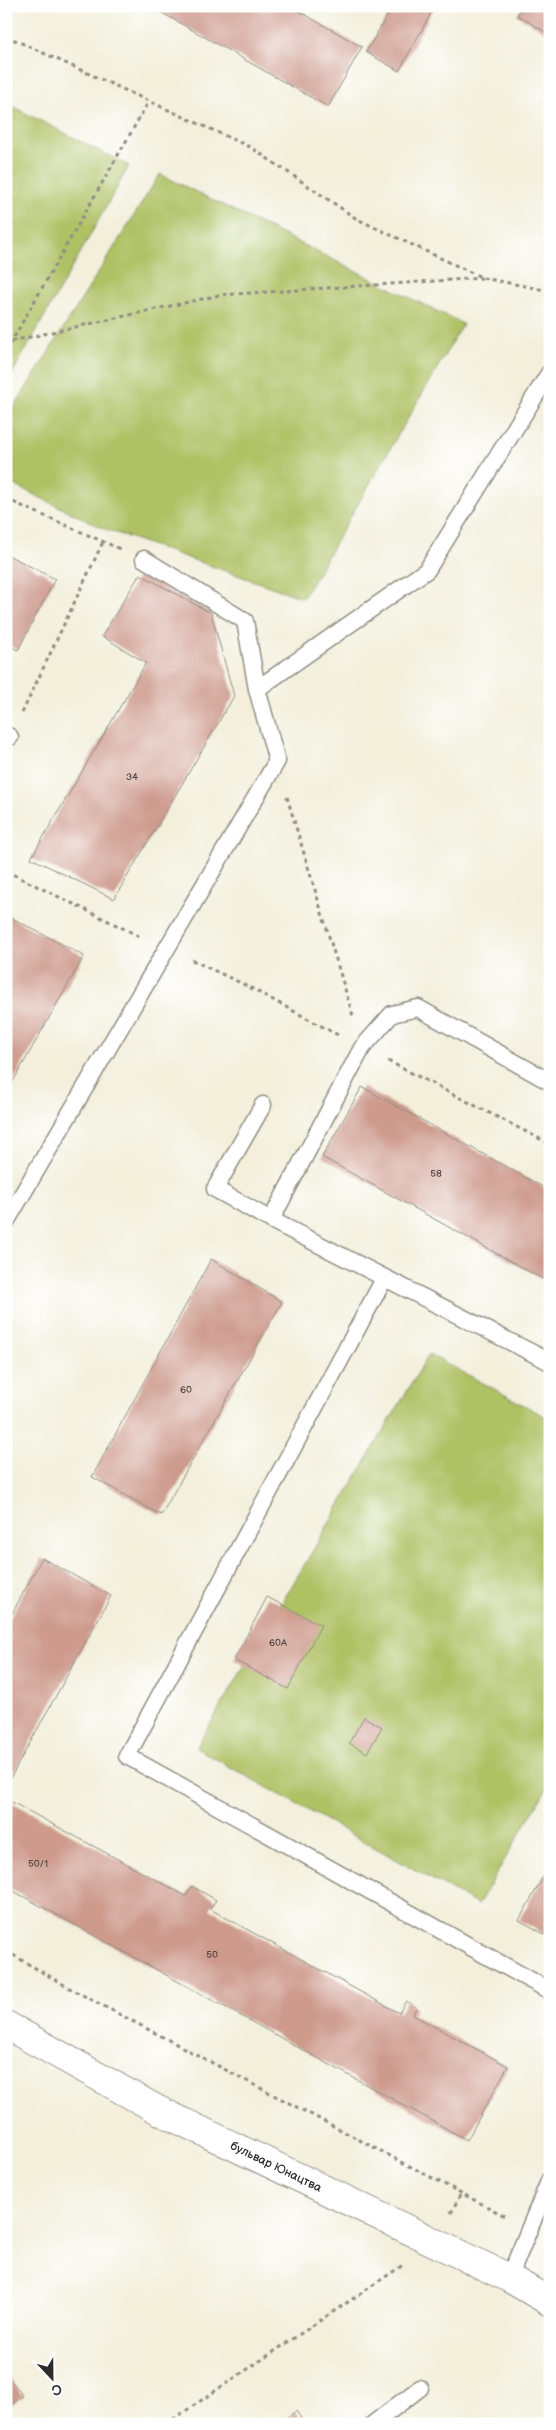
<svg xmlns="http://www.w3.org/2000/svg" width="556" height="2430" viewBox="0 0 556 2430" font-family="'Balsamiq Sans',sans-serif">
	<rect width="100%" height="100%" fill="#fff"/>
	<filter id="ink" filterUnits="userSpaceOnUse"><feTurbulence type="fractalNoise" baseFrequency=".02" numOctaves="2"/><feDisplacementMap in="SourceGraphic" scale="10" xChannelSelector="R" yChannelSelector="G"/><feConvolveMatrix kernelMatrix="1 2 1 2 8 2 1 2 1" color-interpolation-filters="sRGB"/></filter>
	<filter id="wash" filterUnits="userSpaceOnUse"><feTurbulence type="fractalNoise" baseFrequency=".0096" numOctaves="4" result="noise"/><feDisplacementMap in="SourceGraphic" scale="20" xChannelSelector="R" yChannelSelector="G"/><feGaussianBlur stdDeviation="1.12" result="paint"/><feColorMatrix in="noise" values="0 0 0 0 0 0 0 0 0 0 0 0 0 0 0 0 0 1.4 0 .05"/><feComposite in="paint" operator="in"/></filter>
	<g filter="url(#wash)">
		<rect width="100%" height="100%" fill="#f3efdb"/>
		<path fill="#aec164" stroke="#6c7648" d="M6,103L129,166L6,385Z
			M160,174L463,324L303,598L105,529L6,481V420Z
			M429,1354L550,1419V1783L478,1905L196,1748Z"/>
		<g id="blocks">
			<path fill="#cd9a8c" d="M150,6H290L362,47L328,107Z
				M393,6H435L399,71L366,52Z
				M523,6H550V35L517,15Z
				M6,554L55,579L18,650L6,644Z
				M140,574L211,613L234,696L114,899L31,858L146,663L102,636Z
				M6,915L84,956L6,1094Z
				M362,1087L550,1191V1283L322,1157Z
				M211,1259L282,1302L161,1515L92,1477Z
				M42,1558L111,1596L6,1786V1625Z
				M267,1597L321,1625L288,1689L234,1660Z
				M364,1717L382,1727L367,1753L349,1743Z
				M6,1799L186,1896L192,1886L216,1900L210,1909L399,2013L406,2001L416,2007L413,2015L508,2066L467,2140L6,1887Z
				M550,1865V1937L519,1920Z
				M6,2374L23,2396L6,2408Z
				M296,2411L305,2424H278Z"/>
		</g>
	</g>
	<g filter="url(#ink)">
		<use href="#blocks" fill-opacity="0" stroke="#8f8d83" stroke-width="1"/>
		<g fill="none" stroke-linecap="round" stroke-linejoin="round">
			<g stroke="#8f8d83" stroke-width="19">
				<path id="lane" d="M257,689L427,570L550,372
					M6,735L10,737
					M550,1082L418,1008L392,1014L362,1048L271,1220L550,1362
					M263,1105L215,1189L271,1220
					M6,1222L277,761L257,689L245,621L144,559
					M384,1279L127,1756L550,1991
					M509,2278L550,2179
					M373,2424L420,2388"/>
			</g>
			<g stroke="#8f8d83" stroke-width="30">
				<path id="street" d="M6,2025L158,2110L509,2278L550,2302"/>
			</g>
			<path stroke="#8f8d83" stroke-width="3" stroke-dasharray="4 4" stroke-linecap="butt" d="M6,36L252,148L357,219L483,278L550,291
				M12,341L220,295L482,278
				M6,351L149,101
				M6,499L120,549
				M22,713L103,542
				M287,797L353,1016
				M6,871L141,937
				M192,960L247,986L338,1035
				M388,1061L550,1144
				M6,1951L73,1990L505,2216
				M451,2213L461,2193
				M166,2424L403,2265"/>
			<use href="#lane" stroke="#fff" stroke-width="16"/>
			<use href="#street" stroke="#fff" stroke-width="28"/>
		</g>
	</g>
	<g text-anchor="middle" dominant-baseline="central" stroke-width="4" stroke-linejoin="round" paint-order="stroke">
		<g font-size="10" fill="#544743">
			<text x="132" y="777">34</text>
			<text x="436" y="1174">58</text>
			<text x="186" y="1390">60</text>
			<text x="278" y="1643">60А</text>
			<text x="38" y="1864">50/1</text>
			<text x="212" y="1955">50</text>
		</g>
		<g font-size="12" fill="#2b2b2b" stroke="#fff">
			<text transform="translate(276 2167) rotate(26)">бульвар Юнацтва</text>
		</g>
	</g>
	<rect width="556" height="2430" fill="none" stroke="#fff" stroke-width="25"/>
	<g transform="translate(52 2378) rotate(158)" stroke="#ffffff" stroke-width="4" paint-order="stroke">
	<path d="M0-4L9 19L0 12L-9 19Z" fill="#2b2b2b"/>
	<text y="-8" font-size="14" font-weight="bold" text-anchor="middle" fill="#2b2b2b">С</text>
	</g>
</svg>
